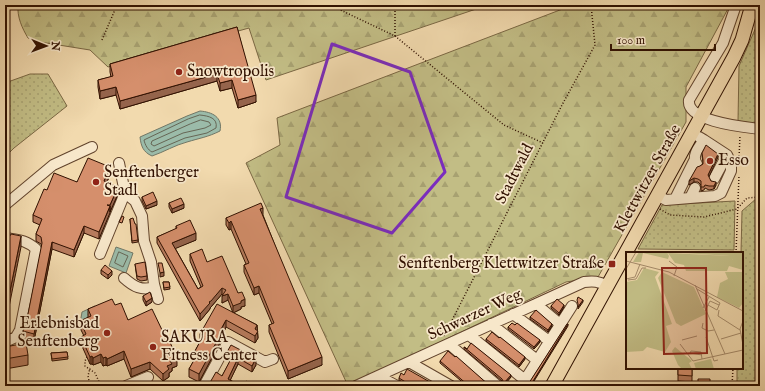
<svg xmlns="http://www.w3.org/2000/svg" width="765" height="391" viewBox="0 0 765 391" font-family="'IM FELL English',serif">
	<defs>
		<pattern id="grass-dots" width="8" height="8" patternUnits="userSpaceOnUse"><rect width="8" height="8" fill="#c2bd85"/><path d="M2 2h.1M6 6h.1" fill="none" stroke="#a7a171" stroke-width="1.8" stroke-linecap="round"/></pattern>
		<pattern id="forest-firs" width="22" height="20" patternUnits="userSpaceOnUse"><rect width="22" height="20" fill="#c2bd85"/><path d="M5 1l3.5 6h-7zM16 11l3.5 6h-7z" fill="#a7a171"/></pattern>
	</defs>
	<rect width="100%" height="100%" fill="#f2daae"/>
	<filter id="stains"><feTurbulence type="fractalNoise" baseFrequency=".005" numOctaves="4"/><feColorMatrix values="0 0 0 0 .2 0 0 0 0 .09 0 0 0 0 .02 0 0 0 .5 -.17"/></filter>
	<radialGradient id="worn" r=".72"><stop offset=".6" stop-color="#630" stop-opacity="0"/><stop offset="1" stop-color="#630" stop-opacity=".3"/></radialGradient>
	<path fill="url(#grass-dots)" stroke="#7a6743" d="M760,18V102L758,124L738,121L739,66Z
		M30,74H48L67,106L14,148L5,157V83Z
		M757,198H760V386H737V368H742V253H741L742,211Z
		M735,201L734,250L638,249L662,205Z"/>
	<path fill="url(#forest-firs)" stroke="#7a6743" d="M18,5H488L266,80L249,28L108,67L90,50L40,42L28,38C22,28 17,17 18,5Z
		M573,5H730L686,87V122L598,277L566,282L348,386L246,163L280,145L277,118Z"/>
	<path fill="#9bbba9" stroke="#717766" d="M200,111C212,112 223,117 220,131C208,137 200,138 187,142C175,145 164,152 152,156C143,152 141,146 140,137L187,116Z
		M116,247L133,253L126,273L109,266Z
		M95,306L96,310L88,314L90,320L83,322L81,318L82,312Z"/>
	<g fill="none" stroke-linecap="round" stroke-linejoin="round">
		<path stroke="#665" stroke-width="1" d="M200,115C209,116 218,118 216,128L207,133L185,138L152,152C148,150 145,145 144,140L146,139L188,119Z
			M201,120L209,122L211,125L205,128L183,133L154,146L151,144L152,141L190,124Z
			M119,252L128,256L123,267L115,263Z"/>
		<g stroke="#61432c" stroke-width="12">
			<path id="minor" d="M736,5L723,43L689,100C686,122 745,127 760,129
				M119,163L125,193L135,201L142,216L144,241L151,262L154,284L158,299
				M697,164C691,156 699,147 704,140L699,137
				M714,179L727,155
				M658,196L666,200L690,198L695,188
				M690,198L715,196L721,193L731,171V163L727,155L704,140
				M675,199L694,161
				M5,205L53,165L92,147
				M5,244L6,238C19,240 26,240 36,249L20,330L16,337L5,342
				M100,254L125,193
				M124,278C134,287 142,291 154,287
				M536,304L560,324
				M513,314L549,341
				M491,324L537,360
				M469,335L525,380
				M449,344L498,386
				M409,362L451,386
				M378,376L397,386
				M126,386L148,377
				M204,386L228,342L265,362L273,359
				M356,386L584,282C593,281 599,281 607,286
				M521,386L572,306"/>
		</g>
		<g stroke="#311101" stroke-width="15">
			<path id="major" d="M552,386L734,57L742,40L752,5"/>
		</g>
		<path stroke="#311101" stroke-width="1.5" stroke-dasharray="1 2" stroke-linecap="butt" d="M330,5L395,36L504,125L543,143
			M395,36V5
			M102,40L117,5
			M739,159L740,135
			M660,209L670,215L704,217L737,209L747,198L760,197
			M736,253L739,175
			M444,336L562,105L595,45L591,5
			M87,357L85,361V366L95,373L101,386
			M90,386L88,376L90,368
			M732,386L733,368"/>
		<use href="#minor" stroke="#f7e7ca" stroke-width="10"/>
		<use href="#major" stroke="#f2daae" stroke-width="13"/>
	</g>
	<path fill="#b77b5d" stroke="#311101" d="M237,27L256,102L238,108L232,88L220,91L217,81L120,109L116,95L100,99L98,87V80L111,77L110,72V64Z
		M702,153L718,157L708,177L711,181L716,185L714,189L709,190L705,188L704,190L701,191V185L698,182H694L689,185L700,166L703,164V162L702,156Z
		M110,175L107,182L118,194L110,212L99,239L84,233L74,257L52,249L34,341L23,338V331L26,324L42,247L41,244L36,241V234L40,225L33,222V215L47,190L77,182Z
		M142,197L157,205L146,209L142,201Z
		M169,203L184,208L172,213L169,207Z
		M263,215L322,365L288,379L269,332V325L272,324L259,293L254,295L244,272V265L246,264L231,229L229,230L226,225V218Z
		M130,219L138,240V242L132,243Z
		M176,226L196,240L175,248L198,289L201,287L190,261V254L207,262L238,293L245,306L241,307V309L233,313L257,325L258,338L255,343L226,327L222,336V339L199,382L189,377V369L195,359V351L200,342V334L233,313L228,300L222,303L223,295L222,294L211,307L210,308V309L200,321L157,243V237L176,229Z
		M135,264L147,276V280L141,281L137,279Z
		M101,270L112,275L108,279L101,274Z
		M163,282H169L170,289L164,290Z
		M143,296L152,302L146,306L143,300Z
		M115,305L128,320L177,366L172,368V371L169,373V377L163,381L150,369L131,377L124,359L107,366L106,365L103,366L101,362L93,365L92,364H90L81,344V337L84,336L81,330V323L88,317V309Z
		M551,306L564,307L559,315L551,308Z
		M530,317L552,326L548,332L530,319Z
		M515,325L540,342L534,349L508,329V327Z
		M486,339L525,359L519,367L486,341Z
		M5,347L28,355V365L5,369Z
		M464,347L467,349L511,377L504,385L502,381L464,349Z
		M67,352L68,359L52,361L51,353Z
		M227,352L256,365L252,372L238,364L230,380L241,386H208L222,376L231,360L227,358Z
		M440,361L490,386H467L440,363Z
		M678,368H692V382L678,381Z
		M404,375L437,386H409L399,380V378Z"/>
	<path fill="#95644c" stroke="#311101" d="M217,74V81L120,109V101Z
		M232,80V88L220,91V83Z
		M116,87V95L100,99V91Z
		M256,95V102L238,108V100Z
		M718,154V157L708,179V175Z
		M110,167V175L104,188V181Z
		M694,178V182L689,185V181Z
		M716,182V185L714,189V186Z
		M118,187V194L110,212V205Z
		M157,201V205L146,209V206Z
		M184,204V208L172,213V209Z
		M110,206V213L99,239V232Z
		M263,208V215L260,216V209Z
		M231,221V229L229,230V223Z
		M84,226V233L74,257V250Z
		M196,233V240L172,250V243Z
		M21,236V247L5,327V316Z
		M52,242V249L34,341V334Z
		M112,271V275L108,279V275Z
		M164,272V276L160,277V273Z
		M259,286V293L254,295V288Z
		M222,288V294L211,307L210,308V309L200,321V314L209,302Z
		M228,294V300L222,303V296Z
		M152,298V302L146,306V302Z
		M245,299V306L241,307V309L233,313V306L241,301Z
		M583,300V302L578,309V307Z
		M564,305V307L559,315V313Z
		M226,320V327L222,336V339L199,382V374Z
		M552,324V326L548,332V330Z
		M568,324V326L531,386H530Z
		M257,325L258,338L255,343V329Z
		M540,340V342L534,349V347Z
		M124,351V359L107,366V359Z
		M101,354V362L93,365V358Z
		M92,356V364H90V357Z
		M106,357V365L103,366V358Z
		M322,357V365L288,379V371Z
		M525,357V359L519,367V365Z
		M177,358V366L172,368V371L169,373V377L163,381V374L167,366L170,361Z
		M238,358V364L228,385V379Z
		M256,358V365L252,372V366Z
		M150,362V369L131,377V369Z
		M511,375V377L504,385V383Z"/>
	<path fill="#d58f6c" stroke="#311101" d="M237,27L256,95L238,100L232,80L220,83L217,74L120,101L116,87L100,91L98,80L113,76L110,64Z
		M706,145L718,154L708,175L711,181L716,182L714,186H709L705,185L704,187H701V181L698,179L694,178L689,181L697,167L700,166L703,164V160L702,153Z
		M88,158L110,167L104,181L118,187L110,205H107L110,206L99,232L84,226L74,250L52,242L34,334L23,331L26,324L42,243L41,237L36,234L42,219L33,215L44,189L47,190L54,173L77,182Z
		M760,161V175H759Z
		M153,192L157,201L146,206L142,197Z
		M181,198L184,204L172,209L169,203Z
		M261,203L263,208L260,209L322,357L288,371L269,325L274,323L259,286L254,288L244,265L249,263L231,221L229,223L226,218Z
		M122,216L124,217L122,223L119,222Z
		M133,218L135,224H136L138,240L132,241L130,219Z
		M190,220L196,233L172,243L198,289L203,286L190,254L202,249L207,262L222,256L238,293L242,292L245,299L241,301V303L233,306L228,294L222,296L226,290L222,288L211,301L209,302L210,303L200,314L157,237L177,228L176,226Z
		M11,234L21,236L5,316V252L8,239Z
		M145,262L147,276L141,277L137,276L135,264Z
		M158,263H162L164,272L160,273Z
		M105,265L112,271L108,275L101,270Z
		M163,282H169L170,287L164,288Z
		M150,292L152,298L146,302L143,296Z
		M578,297L583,300L578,307V304L577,300Z
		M112,299L115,305L121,303L128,320L152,309L163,332L165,331L177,358L170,361L172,364L167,366L169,369L163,374L150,362L131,369L124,351L107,359L106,357L103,358L101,354L93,358L92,356L90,357L81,337L86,334L81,323L82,320L91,316L88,309Z
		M557,299L564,305L559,313L551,306Z
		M217,304L257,325L255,329L258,331L255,336L226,320L220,331L222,332L199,374L189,369L198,353L195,351L203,336L200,334Z
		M536,310L552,324L548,330L530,317Z
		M512,323L515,325L517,323L540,340L534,347L508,327Z
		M567,324H568L530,386H527Z
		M492,332L499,338L500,337L525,357L519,365L486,339Z
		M26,343L28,355L5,359V347Z
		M471,343L511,375L504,383L502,379L464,347L467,349Z
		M231,345L256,358L252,366L238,358L228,379L241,386H216L211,383V386H208L216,372L222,376L233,355L227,352Z
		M448,351L455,357L456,356L490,386H469L440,361Z
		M67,352L68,357L52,359L51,353Z
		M678,368H692V376L678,375Z
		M407,369L437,386H412L399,378L401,373L404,375Z
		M698,379H710V386H698Z
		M246,381L255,386H244Z
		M178,383L184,386H177Z
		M381,383L386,386H380Z"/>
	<path fill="none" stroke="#7b2cbf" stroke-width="3" stroke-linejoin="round" d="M332,44L410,72L445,172L392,233L286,197Z"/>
	<g fill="#8f2418" stroke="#f7e7ca" stroke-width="1.5">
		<circle cx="179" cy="72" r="4"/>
		<circle cx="710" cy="161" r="4"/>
		<circle cx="96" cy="182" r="4"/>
		<rect x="608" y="260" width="8" height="8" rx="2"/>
		<circle cx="107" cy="333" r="4"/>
		<circle cx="153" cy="347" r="4"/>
	</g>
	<g text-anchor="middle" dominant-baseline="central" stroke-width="3.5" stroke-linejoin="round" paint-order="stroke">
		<g font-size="16" fill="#311101" stroke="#f7e7ca" text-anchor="start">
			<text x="187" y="72">Snowtropolis</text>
			<text x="718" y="161">Esso</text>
			<text x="104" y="173">Senftenberger<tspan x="104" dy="18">Stadl</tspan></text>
			<text x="604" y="264" text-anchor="end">Senftenberg Klettwitzer Straße</text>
			<text x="99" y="324" text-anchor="end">Erlebnisbad<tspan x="99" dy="18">Senftenberg</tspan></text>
			<text x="161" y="338">SAKURA<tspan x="161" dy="18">Fitness Center</tspan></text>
		</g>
		<g font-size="16" fill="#311101" stroke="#f7e7ca">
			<text transform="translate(515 174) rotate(-63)">Stadtwald</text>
			<text transform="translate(648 179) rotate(-61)">Klettwitzer Straße</text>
			<text transform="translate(475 315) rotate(-25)">Schwarzer Weg</text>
		</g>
	</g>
	<g transform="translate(626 252)">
		<rect width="117" height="117" fill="#f2daae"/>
		<path d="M13,0H41L43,4L42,7L17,1L15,10H7ZM42,1L105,4L107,8H117V18L103,14L101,19H60L58,13L49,11ZM49,95L66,109L63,111L66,117H56L52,113L46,99Z" fill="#c2bd85"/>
		<path d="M42,0H117V8H107L104,4ZM18,16L33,20L29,25L46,72L40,74L45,90L39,100L21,95L17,99L0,100V30L11,28ZM36,20L68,35L80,62L55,74L50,71L32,26Z" fill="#c2bd85"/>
		<path d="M99,20H117V51L113,56L91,45L94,31L102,27ZM85,107L88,117H70L68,111Z" fill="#c2bd85"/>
		<path fill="none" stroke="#a58a69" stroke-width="1" d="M0,9L43,20L117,59M43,9L51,15L48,24M0,17L10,0M0,27L9,25L14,12M2,28L10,27L16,16H20M69,33L99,102M71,37L94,51L91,58L82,53M77,56L83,45M93,58L92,64L114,78M79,59L84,49L93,53M117,69L114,77L117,93M77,71L76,76L82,79L88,78M80,85L88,109L92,108M95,87L115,81M56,88L71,84M54,92L67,109L117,98M76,103L64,101L65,99L75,100L76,107"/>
		<path fill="#8f2418" fill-opacity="0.15" stroke="#8f2418" stroke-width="2" d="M36,16H80L81,101L38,102Z"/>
		<rect width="117" height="117" fill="none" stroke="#311101" stroke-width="2"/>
	</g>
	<rect width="765" height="391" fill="none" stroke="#f2daae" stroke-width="20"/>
	<rect x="6" y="6" width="753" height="379" fill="none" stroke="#311101" stroke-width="2"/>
	<rect x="10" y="10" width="745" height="371" fill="none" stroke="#311101"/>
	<g transform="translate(46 46) rotate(91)" stroke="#f7e7ca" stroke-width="3" paint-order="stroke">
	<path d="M0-3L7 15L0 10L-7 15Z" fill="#311101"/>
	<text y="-6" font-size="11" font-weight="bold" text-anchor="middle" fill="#311101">N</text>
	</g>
	<path d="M611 44v6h104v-6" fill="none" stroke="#311101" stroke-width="2"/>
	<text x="617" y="44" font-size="12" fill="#311101" stroke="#f7e7ca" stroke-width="3" paint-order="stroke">100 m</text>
	<rect width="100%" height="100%" filter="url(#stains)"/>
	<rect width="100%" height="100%" fill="url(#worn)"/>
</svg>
